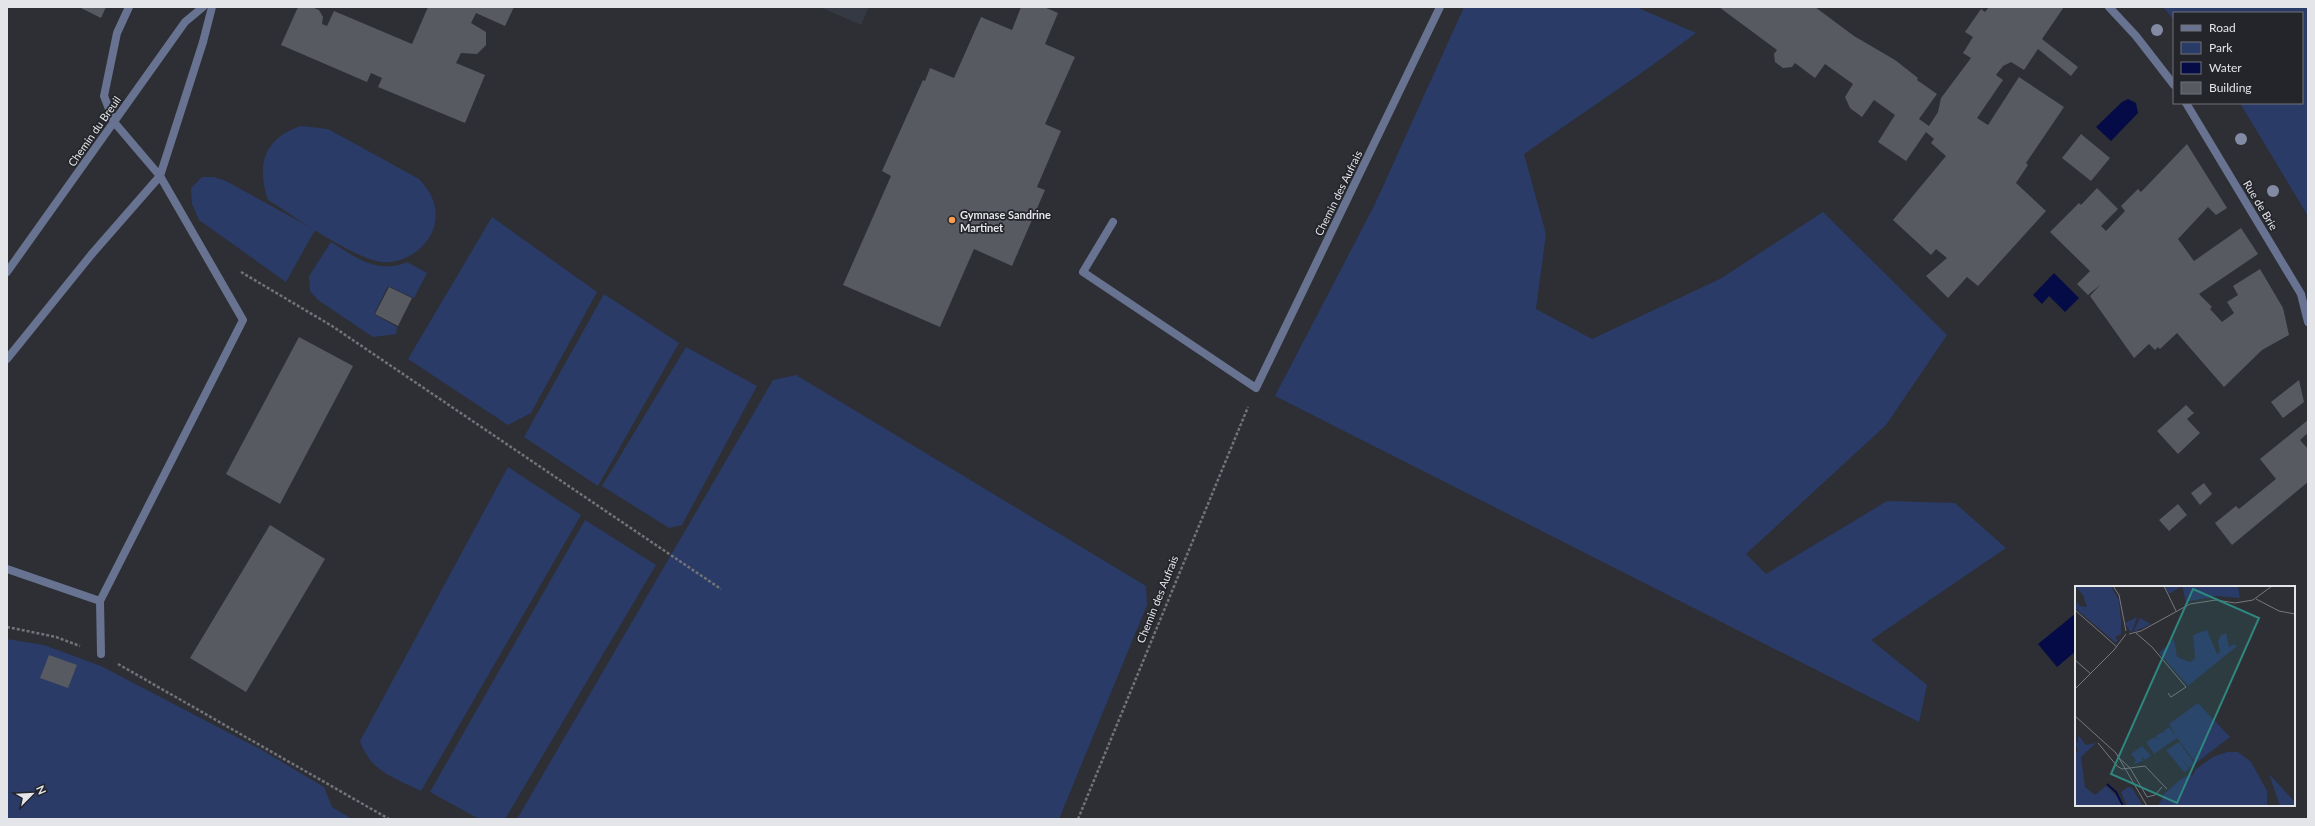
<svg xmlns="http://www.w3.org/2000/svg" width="2315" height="826" viewBox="0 0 2315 826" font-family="Lato,sans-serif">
	<rect width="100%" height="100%" fill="#2d2f35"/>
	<path fill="#343943" d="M820,7H869L861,25Z"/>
	<path fill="#2a3b67" d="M1464,7H1636L1696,33L1647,69L1524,154L1546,234L1536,309L1592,339L1720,279L1823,212L1947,335L1886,425L1746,554L1766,574L1887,501L1955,503L2006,548L1871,640L1927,685L1919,722L1275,396L1375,204Z
		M2163,7H2308V216L2240,103H2302V13H2174V20Z
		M301,126L328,129L419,179C433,194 440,210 433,230C425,250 403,264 382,262C354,259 294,216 268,200C256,165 264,138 301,126Z
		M202,177H214L226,181L315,230L286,282L199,220L192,204L191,188Z
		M492,217L597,292L531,413L508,425L408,359Z
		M331,242C355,257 378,275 407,262L427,273L414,298L388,286L374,314L397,327L396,334L373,337L318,300L310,291L309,276Z
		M604,294L679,343L598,486L524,437Z
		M686,347L757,386L682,525L669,528L602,486Z
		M796,375L1146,586L1147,605L1059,819H517L773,380Z
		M508,467L581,515L421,791C393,777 371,772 360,741Z
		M585,520L656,565L505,819H479L430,792Z
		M7,639L44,645L101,666L260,749L324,787L332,807L352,819H7Z"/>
	<path fill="#040b47" d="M2128,99L2136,103L2138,113L2111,141L2096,127L2122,102Z
		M2054,273L2079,298L2065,312L2049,296L2042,304L2033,295Z
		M2076,613V651L2057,667L2038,644Z"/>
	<path fill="#585a61" d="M79,7H106L101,18Z
		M298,7H312L319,10L323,17L322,24L327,26L334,11L412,44L428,7H514L505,26L476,13L471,23L486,32V45L477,54L461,53L456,63L485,75L465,123L378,87L382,78L371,73L367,82L281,45Z
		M1021,7H1044L1058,13L1045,44L1075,57L1045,124L1061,131L1037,187L1045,190L1012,266L974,249L940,327L843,285L891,176L882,171L923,80L925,81L930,68L954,78L981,17L1012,30Z
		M1719,7H1815L1854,36L1895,60L1918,78L1917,80L1937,94L1919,119L1929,126L1938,112L1941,98L1971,58L1963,53L1973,37L1965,32L1981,9L1985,12L1989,7H2064L2042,39L2078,67L2071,76L2038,49L2024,70L2011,62L2003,66L1996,75L2003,80L1977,118L1988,125L2019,77L2064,107L2026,163L2028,165L2016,183L2046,211L1978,286L1967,277L1948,298L1926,276L1947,258L1936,249L1931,255L1893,220L1946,156L1931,143L1934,139L1926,132L1906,161L1878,142L1895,115L1874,100L1862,117L1850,108L1845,97L1853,84L1825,64L1815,78L1795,63L1792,67L1783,68L1775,62L1774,54L1777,50Z
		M2081,134L2110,158L2091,181L2062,158Z
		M2187,144L2227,208L2216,215L2208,207L2178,239L2194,261L2241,228L2258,254L2199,294L2212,307L2210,309L2222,322L2234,313L2227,302L2238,295L2233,286L2260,269L2283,308L2289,335L2262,350L2224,387L2177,333L2160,349L2158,347L2155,350L2149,344L2134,358L2090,296L2100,285L2088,295L2077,284L2090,271L2050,232L2079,203L2081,205L2097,188L2118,209L2101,226L2106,231L2125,211L2121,206L2138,189L2141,192Z
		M389,287L412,298L398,326L375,314Z
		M299,337L353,366L280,504L226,474Z
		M2299,380L2304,402L2283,418L2271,402Z
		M2186,405L2194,413L2187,419L2200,433L2178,454L2157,431Z
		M2308,420V433L2300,440L2308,449V482L2232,545L2215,523L2236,506L2239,509L2276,479L2260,459Z
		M2204,483L2212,494L2200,505L2191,493Z
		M2178,504L2187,515L2169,531L2159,520Z
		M270,525L325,559L246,692L190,658Z
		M49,655L77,665L68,688L40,678Z"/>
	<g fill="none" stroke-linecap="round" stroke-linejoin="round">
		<path stroke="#727379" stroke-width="2.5" stroke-dasharray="3 2" stroke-linecap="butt" d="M241,272L332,326L721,589
			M7,627L56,637L80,646
			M118,664L389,819
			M1078,819L1248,407"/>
		<path stroke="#677391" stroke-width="8" d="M7,359L91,255L160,176L114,122L104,96L117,33L129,7
			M7,569L100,601
			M101,654L100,601L243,320L160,176L203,42"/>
		<path stroke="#677391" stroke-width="8" d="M2109,7L2136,36L2174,85
			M203,42L212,7
			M2186,103L2301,294L2308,322
			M1113,222L1083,272L1256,388L1440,7
			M7,272L185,22L203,7"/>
	</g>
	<g fill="#828ba3">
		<circle cx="2157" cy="30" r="6"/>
		<circle cx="2241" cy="139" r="6"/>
		<circle cx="2273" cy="191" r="6"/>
	</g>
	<circle fill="#fc9d52" stroke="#23252b" stroke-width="1.5" cx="952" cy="220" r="4"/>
	<g text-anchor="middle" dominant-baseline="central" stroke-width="3.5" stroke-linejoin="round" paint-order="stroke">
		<g font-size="11" fill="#e4e5e9" stroke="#23252b">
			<text transform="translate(94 131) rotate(-55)">Chemin du Breuil</text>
			<text transform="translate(1338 193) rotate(-64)">Chemin des Aufrais</text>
			<text transform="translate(2261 205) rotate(59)">Rue de Brie</text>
			<text transform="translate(1157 599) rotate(-68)">Chemin des Aufrais</text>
		</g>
		<g font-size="11" font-weight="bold" fill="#e4e5e9" stroke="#23252b" text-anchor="start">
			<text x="960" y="214">Gymnase Sandrine<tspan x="960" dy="13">Martinet</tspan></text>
		</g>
	</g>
	<g transform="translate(2075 586)">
		<rect width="220" height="220" fill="#2d2f35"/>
		<path d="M0,0H36L44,15L46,35V48L40,51L43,54L41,57L0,22L3,15L4,20L12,21L8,9ZM90,0H163L165,12L140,10L111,16L107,0L94,8ZM62,31L57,46L55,45L50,37ZM65,32L76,38L58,46ZM132,44L142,68L145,67L143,55L146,49L151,47L154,61L159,58L162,60L113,100L84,67L99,53L102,71L115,76L120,72L118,49ZM123,117L155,151L121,177L102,152L79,168L71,156L80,151L83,154L81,150L87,146L89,148L88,145L94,141L101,150L94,138ZM3,149L11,159L21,157L6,171L10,201L20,209L31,200L46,214L48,220H0V169L3,164L0,157L3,156ZM104,156L120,178L114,182L103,167L114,183L109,186L91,164ZM67,160L76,170L70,174L67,170L68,175L58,179L61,174L56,168ZM152,166H163L176,176L192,205V220H83L89,208L105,194L115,188L117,190L121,183L138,171ZM194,188L220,216V220H205ZM53,201L57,202L68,220H52L46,206Z" fill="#2a3b67"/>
		<path fill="none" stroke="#040b47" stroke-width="2" d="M32,198L41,206L48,220"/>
		<path fill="none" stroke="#76787d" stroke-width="1" d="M38,0L44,9L51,45M89,0L101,25M181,13L204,25L220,28M0,24L42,61M61,47L77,61L111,101L96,111L93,107M54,48L66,45L115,18L141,14L160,17L178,14L197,0M0,74L16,88M0,103L39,64L51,48M0,130L41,167L72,220M23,157L42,180L47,183L55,182L72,211L80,209L87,201M43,171L55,182L70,180L92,203"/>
		<path fill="#2f8780" fill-opacity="0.15" stroke="#2f8780" stroke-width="2" d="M118,3L184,32L102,217L36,188Z"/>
		<rect width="220" height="220" fill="none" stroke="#e4e5e9" stroke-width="2"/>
	</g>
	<rect width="2315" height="826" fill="none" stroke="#e4e5e9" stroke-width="16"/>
	<rect x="2173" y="12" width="130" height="92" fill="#23252b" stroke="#707277"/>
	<rect x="2181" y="25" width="20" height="6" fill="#677391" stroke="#707277"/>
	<text x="2209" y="32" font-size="12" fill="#e4e5e9">Road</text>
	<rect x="2181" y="42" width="20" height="12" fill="#2a3b67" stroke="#707277"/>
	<text x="2209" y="52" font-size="12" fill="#e4e5e9">Park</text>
	<rect x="2181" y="62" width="20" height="12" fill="#040b47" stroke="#707277"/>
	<text x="2209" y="72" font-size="12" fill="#e4e5e9">Water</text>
	<rect x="2181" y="82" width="20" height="12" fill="#585a61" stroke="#707277"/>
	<text x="2209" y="92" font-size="12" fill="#e4e5e9">Building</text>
	<g transform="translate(32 794) rotate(66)" stroke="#23252b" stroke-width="3" paint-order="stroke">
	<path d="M0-3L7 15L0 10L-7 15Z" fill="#e4e5e9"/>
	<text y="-6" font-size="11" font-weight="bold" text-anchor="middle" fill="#e4e5e9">N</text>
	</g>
</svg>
